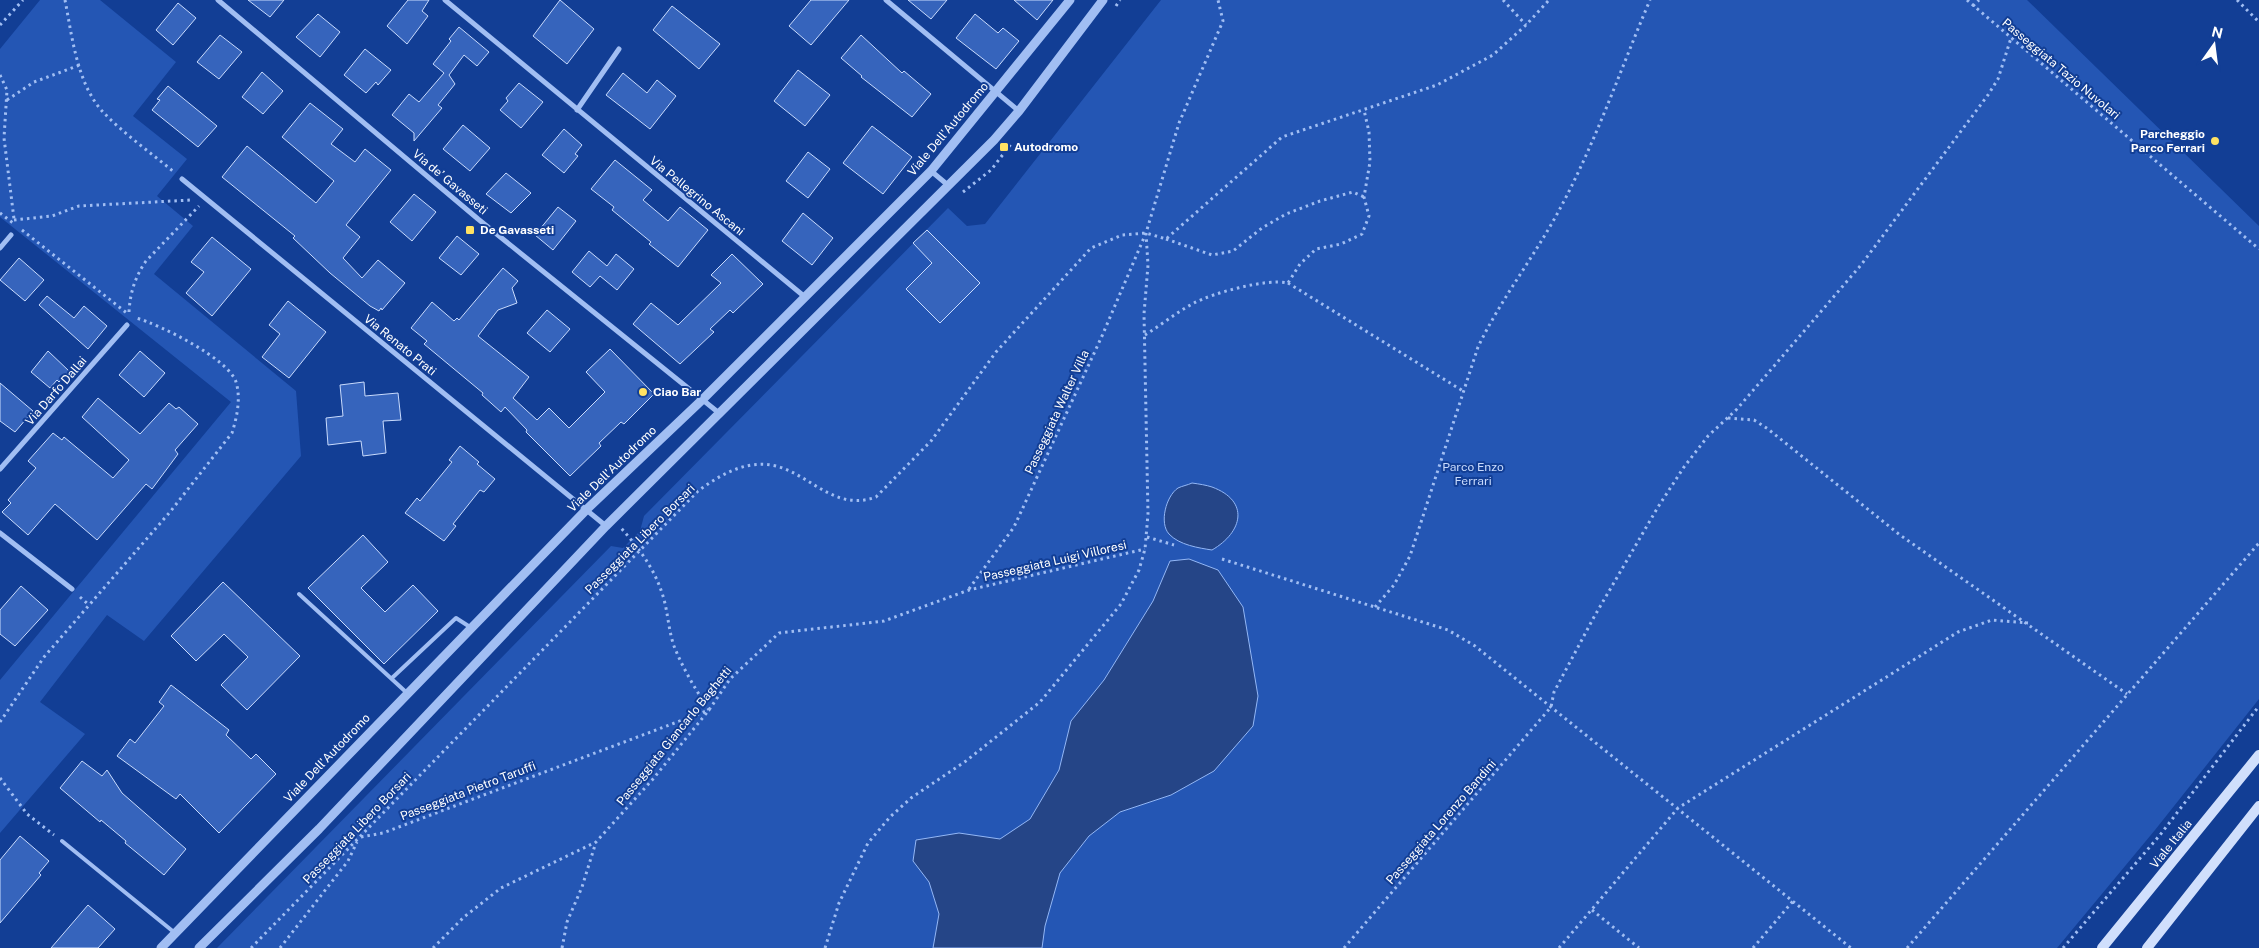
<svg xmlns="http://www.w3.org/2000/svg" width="2259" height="948" viewBox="0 0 2259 948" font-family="'Public Sans',sans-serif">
	<rect width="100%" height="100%" fill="#123e95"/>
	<path fill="#2456b4" d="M40,0H100L176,62L133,116L187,159L157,196L193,226L154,274L296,391L301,456L144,641L107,615L40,702L85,734L0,833V680L231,402L0,217V49Z
		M1161,0H2027L2259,226V699L2155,830L2057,948H217L611,546L623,548L640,531L644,516L948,208L967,226L985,224Z"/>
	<path fill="#254587" stroke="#93b7f6" d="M1192,483C1199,484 1206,485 1212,487C1250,501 1243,532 1212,550C1199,548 1179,545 1169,534C1159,523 1166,496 1178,488C1182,486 1188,485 1192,483Z
		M1189,559L1218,570L1243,607L1258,696L1253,726L1214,771L1171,795L1120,812L1089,836L1060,873L1045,926L1042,948H933L939,914L929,882L913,861L916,840L959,833L1000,839L1030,819L1059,770L1071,721L1104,680L1153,601L1170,561Z"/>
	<path fill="#3664bc" stroke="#c9dbfd" d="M248,0H284L270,17Z
		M408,0H429L422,11L428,16L407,44L387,26Z
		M560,0L594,29L567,64L533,36Z
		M811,0H849L811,45L789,26Z
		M908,0H947L931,19Z
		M1014,0H1053L1037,20Z
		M178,3L196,18L173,45L156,30Z
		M672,6L720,44L699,69L653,30Z
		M318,14L340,32L320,57L296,37Z
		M975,14L998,33L1003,28L1019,41L996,69L956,38Z
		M459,27L489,52L477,66L464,55L449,75L455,84L438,105L442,108L414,141V133L392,115L409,94L419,102L444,73L433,64L451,41L449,39Z
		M220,35L242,52L219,79L197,62Z
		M861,35L902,73L904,71L931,94L912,117L861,77L862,76L841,58Z
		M365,49L391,70L378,85L376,82L366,93L344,75Z
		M798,70L830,95L805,126L774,101Z
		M262,72L283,91L263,114L242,97Z
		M623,73L647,93L657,80L676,96L650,129L606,95Z
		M519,83L543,102L521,128L500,110L508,101L506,98Z
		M168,86L217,126L198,147L152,110L160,100L157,99Z
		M310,103L343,129L331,144L355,162L365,149L391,170L346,225L360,237L343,258L362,278L378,260L405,283L382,310L381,308L379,311L370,306L330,273L293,238L295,236L222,177L247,146L316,203L334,181L282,137Z
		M463,125L490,148L470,171L443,149Z
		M872,126L912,157L883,194L843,163Z
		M564,129L582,145L575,154L578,156L564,173L542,155Z
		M808,152L830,169L808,198L786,181Z
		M615,160L652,190L643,200L668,221L680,207L708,230L678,267L649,244L651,242L612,210L614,207L591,189Z
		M506,173L531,193L511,213L486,194Z
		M414,194L436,212L412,241L390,222Z
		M558,207L576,221L553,250L535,235Z
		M803,213L833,238L812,265L782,241Z
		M927,230L980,283L940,323L906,289L932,263L913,243Z
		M457,236L479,254L461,275L439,258Z
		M212,237L251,269L212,316L186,293L204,272L191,262Z
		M589,251L607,266L616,254L634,269L617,290L600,276L590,287L572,272Z
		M732,254L763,284L733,313L730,310L710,329L714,332L680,364L633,324L651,303L678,325L721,283L711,275Z
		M19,258L44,280L25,301L0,280Z
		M503,268L518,281L512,288L517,303L498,310L478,336L529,377L513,398L537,420L549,408L569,428L605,392L586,372L610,349L654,394L624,424L621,422L599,443L601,446L570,476L526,432L527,430L505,407L501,412L482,395L483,393L424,344L427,341L411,328L432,302L454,321L457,318L459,320Z
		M47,296L74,318L84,306L107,326L88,349L39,305Z
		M288,301L326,332L289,378L262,357L280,334L269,325Z
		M547,310L570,329L550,352L527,333Z
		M48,351L69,371L59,382L57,380L50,388L31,372Z
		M140,351L165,373L144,397L119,375Z
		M364,382L365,396L398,393L401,420L383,421L386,453L363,456L361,441L328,445L326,418L343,416L340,385Z
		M0,383L33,411L15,432L0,421Z
		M98,398L140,434L169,403L176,409L179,407L198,424L175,450L178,454L152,489L146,484L97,540L55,504L28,535L2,512L11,503L8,500L36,468L28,461L53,433L62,440L64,437L113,478L129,460L82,417Z
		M460,446L479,462L477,464L495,479L484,492L480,490L453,524L456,526L444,541L405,513L417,498L420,501L452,462L449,460Z
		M363,535L388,562L361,588L385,612L413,585L438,611L384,664L308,588Z
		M223,582L300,656L247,710L221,685L248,657L224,634L196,661L171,636Z
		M21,586L48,610L15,646L0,634V610Z
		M171,685L229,730L226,735L251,759L256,754L276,774L219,833L180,794L176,799L117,756L130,739L135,743L164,706L159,702Z
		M82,761L102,776L107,770L122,793L186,849L164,875L125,843L126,841L101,820L100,822L60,788Z
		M20,836L49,861L39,873L41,875L0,923V860Z
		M88,905L115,929L98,948H51Z"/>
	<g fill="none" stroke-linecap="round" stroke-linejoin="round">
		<path stroke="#a1bef3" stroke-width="3" stroke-dasharray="2.5 4" stroke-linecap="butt" d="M65,0C72,36 77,84 103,112C123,133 151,153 174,172
			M1503,0L1526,25
			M1967,0L2259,249
			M2237,0L2259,22
			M1116,6L1120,0
			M1973,6L1979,0
			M0,25L23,0
			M0,75L7,90L4,138L14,219
			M7,100L34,82L80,65
			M963,192L991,170L1011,144
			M0,213L13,223
			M14,220L52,216L79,206L191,200
			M22,230L128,314
			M1166,239L1212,255L1233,251L1262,228L1286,214L1320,201L1353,192L1364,197
			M1288,283L1463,391
			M129,312C130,293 135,277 146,261L199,206
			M1145,335C1161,325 1177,312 1194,303C1213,293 1267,278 1288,283L1300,264L1316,249L1341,244L1362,234L1369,216L1364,197L1370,162L1369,132L1364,110
			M1728,418L1754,420L1768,429L1900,535L2127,694
			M1147,537L1174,545
			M1222,559L1448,630L1475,646L1851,948
			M969,589L1014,527L1102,336L1146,233L1179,123L1223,21L1218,0
			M80,597L89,605
			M1375,607L1394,585L1410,556L1478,347C1500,301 1531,261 1556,216C1594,147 1619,73 1650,0
			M0,722L44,657L170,512L232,433C237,417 241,398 236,382C229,359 159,324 136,318
			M0,778L27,814L54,835
			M361,837L383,833L709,710C696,690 683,669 674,646C668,629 668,610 662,593C654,568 638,547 621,528
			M1592,910L1639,948
			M251,948L698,491C720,475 746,459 776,466C811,475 835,512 876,497L931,441L996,352L1091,248L1122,235L1146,233L1166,239L1282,137L1437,85L1493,55L1526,25L1549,0
			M280,948L348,861L357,842
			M433,948L464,917L501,888L596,842L653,779L709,710L730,679L779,633L884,621L969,590L1145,549
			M562,948L567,922L582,887L596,842
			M825,948L839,903L868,843L890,817L911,798L966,761L1040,702L1121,604L1139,570L1145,549L1148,514L1144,314L1148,265L1146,233
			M1344,948L1551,707L1554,692L1594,617L1658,507L1684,467L1708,436L1737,409L1861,265L1988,95L1998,79L2011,38
			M1559,948L1678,808L1958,632L1992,620L2028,623
			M1753,948L1793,901
			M1907,948L2259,543
			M2063,948L2160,835L2259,706"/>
		<path stroke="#a1bef3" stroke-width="4" d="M299,594L407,693
			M392,678L456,618L470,627
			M62,841L175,933"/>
		<path stroke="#a1bef3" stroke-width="5" d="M218,0L478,219L719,413
			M445,0L805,297
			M886,0L1019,111
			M577,110L619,49
			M931,171L949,186
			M182,179L606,526
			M0,248L11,235
			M0,469L127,325
			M0,533L72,589"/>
		<path stroke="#a1bef3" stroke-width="9" d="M161,948L586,510L703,399L931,171L1070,0
			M199,948L319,829L606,526L994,140L1019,111L1103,0"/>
		<path stroke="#d0dffc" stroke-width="10" d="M2102,948L2259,755
			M2147,948L2259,806"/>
	</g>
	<g fill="#ffe263" stroke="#123e95" stroke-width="2">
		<circle cx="2215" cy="141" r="5"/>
		<rect x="999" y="142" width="10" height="10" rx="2.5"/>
		<rect x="465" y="225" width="10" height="10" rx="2.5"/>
		<circle cx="643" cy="392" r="5"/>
	</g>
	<g text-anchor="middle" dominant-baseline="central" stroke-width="4" stroke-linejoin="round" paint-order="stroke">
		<g font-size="12" fill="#fff" stroke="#123e95">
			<text transform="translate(2061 69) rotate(40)">Passeggiata Tazio Nuvolari</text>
			<text transform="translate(948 129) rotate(-50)">Viale Dell'Autodromo</text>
			<text transform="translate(450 182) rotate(40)">Via de’ Gavasseti</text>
			<text transform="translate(697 196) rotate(39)">Via Pellegrino Ascani</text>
			<text transform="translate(400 345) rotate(39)">Via Renato Prati</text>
			<text transform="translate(56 391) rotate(-49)">Via Darfo Dallai</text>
			<text transform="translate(1057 412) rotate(-65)">Passeggiata Walter Villa</text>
			<text transform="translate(612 469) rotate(-44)">Viale Dell'Autodromo</text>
			<text transform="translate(640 539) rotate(-45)">Passeggiata Libero Borsari</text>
			<text transform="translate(1055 561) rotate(-13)">Passeggiata Luigi Villoresi</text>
			<text transform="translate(674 736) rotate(-51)">Passeggiata Giancarlo Baghetti</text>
			<text transform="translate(327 758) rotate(-46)">Viale Dell'Autodromo</text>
			<text transform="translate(468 791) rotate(-21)">Passeggiata Pietro Taruffi</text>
			<text transform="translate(1441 822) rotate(-49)">Passeggiata Lorenzo Bandini</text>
			<text transform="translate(357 828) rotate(-46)">Passeggiata Libero Borsari</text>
			<text transform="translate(2171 844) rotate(-51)">Viale Italia</text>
		</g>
		<g font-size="12" font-weight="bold" fill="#fff" stroke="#123e95" text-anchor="start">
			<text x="2205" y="134" text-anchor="end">Parcheggio<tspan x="2205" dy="14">Parco Ferrari</tspan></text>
			<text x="1014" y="147">Autodromo</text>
			<text x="480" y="230">De Gavasseti</text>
			<text x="653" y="392">Ciao Bar</text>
		</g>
		<g font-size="12" fill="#c9dbfd" stroke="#123e95">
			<text x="1473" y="467">Parco Enzo<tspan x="1473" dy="14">Ferrari</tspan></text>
		</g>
	</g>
	<g transform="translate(2214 45) rotate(14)" stroke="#123e95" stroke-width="4" paint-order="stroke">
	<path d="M0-4L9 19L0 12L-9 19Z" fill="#ffffff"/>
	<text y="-8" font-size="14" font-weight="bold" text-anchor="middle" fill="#ffffff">N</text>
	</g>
</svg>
